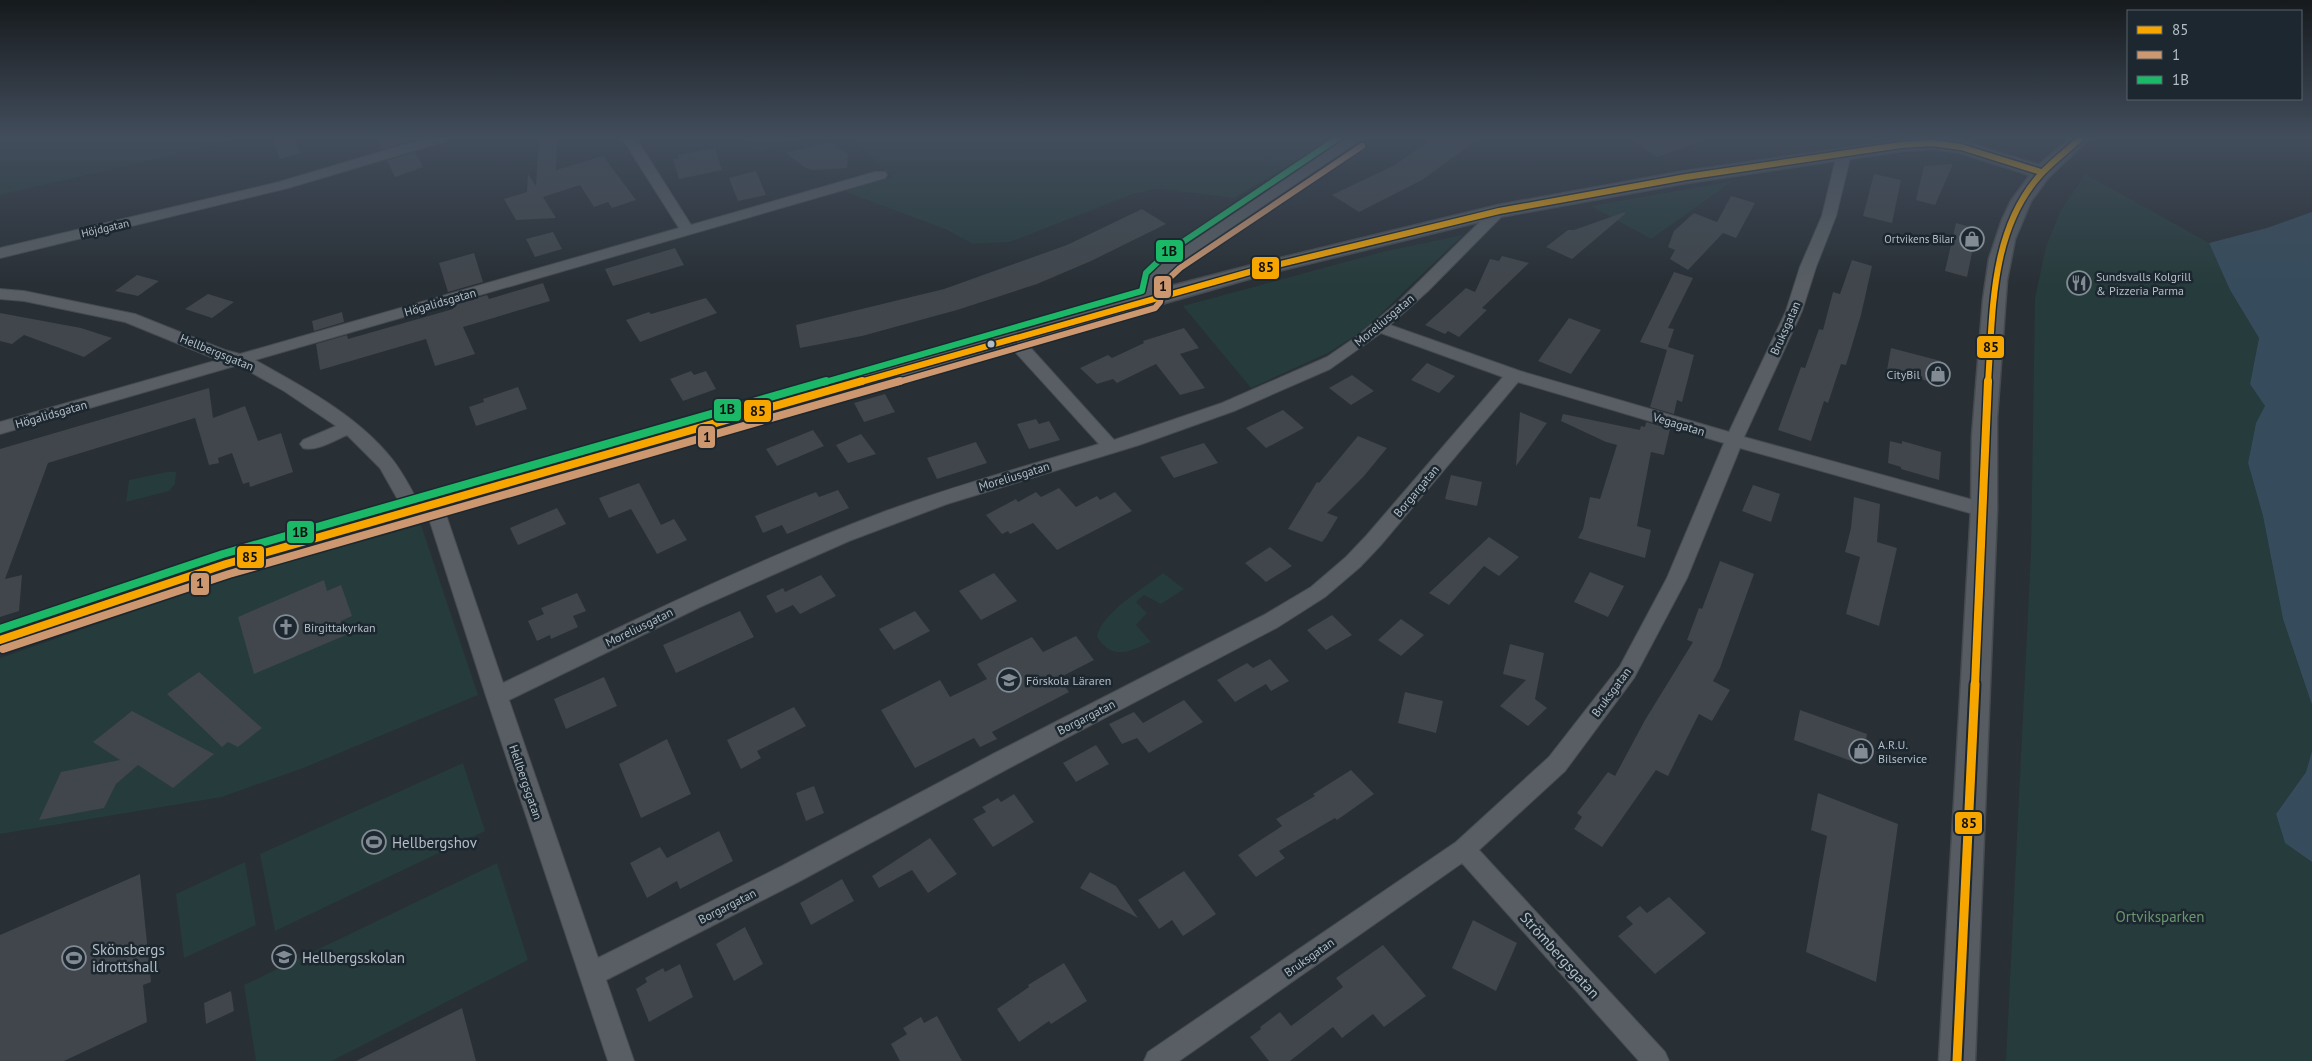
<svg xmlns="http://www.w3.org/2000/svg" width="2312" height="1061" viewBox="0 0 2312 1061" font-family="'PT Sans',sans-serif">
	<rect width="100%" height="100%" fill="#282f35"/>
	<path fill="#263b3b" d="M0,138H245L0,195Z
		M745,138H805L756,154Z
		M852,138H1335L1234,198L1158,189L1132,194L1010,242L973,244L945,229L844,191L892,177Z
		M2085,174L2209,243L2230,290L2259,338L2250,384L2266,406L2256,423L2248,463L2263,516L2283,619L2312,705V751L2306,772L2276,814L2285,843L2312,862V1061H2006L2031,552L2035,298L2046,247L2060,212Z
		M1733,181L1651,239L1591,206Z
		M1463,235L1364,330L1328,353L1251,388L1183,306L1386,251Z
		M167,472H176L175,484L169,491L126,502L129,480Z
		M421,525L478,695L306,767L222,797L0,834V658L221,581Z
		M1163,573L1184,589L1161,604L1144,595L1136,602L1147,613L1136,625L1151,642C1129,651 1114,662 1097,637C1101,613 1144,588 1163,573Z
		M463,763L485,831L275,931L260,854Z
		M245,862L256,925L184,958L176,894Z
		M497,863L528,960L332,1061H256L244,985Z"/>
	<path fill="#364c5d" d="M2312,212V705L2283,619L2263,516L2248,463L2256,423L2265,406L2250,384L2259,338L2230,290L2209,243L2267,228Z
		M2312,751V862L2285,843L2276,814L2306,772Z"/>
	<path fill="#40464b" d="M285,138H294L300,153L280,159L273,141Z
		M376,138H408L410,141L382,150Z
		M539,138H557L556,170L603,156L636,200L612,208L608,202L594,207L580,185L543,197L556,218L516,220L504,199L527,192L528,174L536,186Z
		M1433,138H1480L1422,180L1359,212L1332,195L1395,165Z
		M1629,138H1701L1702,141L1657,157Z
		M830,142L848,154L847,168L813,170L804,167L786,153Z
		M715,148L722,170L679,179L673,159L679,158L678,155Z
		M415,152L423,167L395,177L387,161Z
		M1953,164L1935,205L1916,200L1924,166Z
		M756,171L766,195L738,201L729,178Z
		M1874,174L1901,180L1892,223L1863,216Z
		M1731,196L1755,203L1736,238L1723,233L1688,270L1670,259L1675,250L1668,247L1674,231L1694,213L1717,222Z
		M1142,209L1166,224L1091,261L1037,284L957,310L862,336L800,348L796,325L944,289L1067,245Z
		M1625,212V214L1572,259L1546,247L1568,230H1574Z
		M1956,223L1977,229L1967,277L1945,271Z
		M553,232L562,249L535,257L526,239Z
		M675,248L684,265L613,286L605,269Z
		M474,253L483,282L448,292L439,263Z
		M1502,256L1529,263L1482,308L1487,310L1459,337L1448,331L1445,334L1425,325L1466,288L1475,292L1490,259L1499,261Z
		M1852,260L1872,266L1861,315L1846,365L1841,364L1828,403L1824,401L1811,441L1778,430L1801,367L1805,368L1819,329L1823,330L1833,292L1840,294Z
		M1674,272L1693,278L1668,328L1674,329L1668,347L1694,355L1682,402L1677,400L1674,414L1650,407L1667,350L1640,342Z
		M137,275L159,281L138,296L115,291Z
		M543,283L550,301L463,327L475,354L435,366L426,339L320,370L316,344L347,335L348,339L453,309L452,305L487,295L489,299Z
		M208,294L234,302L212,318L185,309Z
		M706,298L717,313L640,342L626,320L649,312L651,314Z
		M342,312L344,322L314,331L312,321Z
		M0,313L81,328L112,338L84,357L24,335L12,344L0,341Z
		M1569,318L1601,330L1571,374L1538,361Z
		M1184,328L1199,348L1180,354L1205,388L1180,395L1156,364L1117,383L1113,379L1097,384L1080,368L1108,355L1112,358L1144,343L1143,341Z
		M1891,348L1941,361L1939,384L1887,370Z
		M1427,363L1455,376L1439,393L1411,380Z
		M691,371L694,375L706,371L716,389L683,401L670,379Z
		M1352,375L1374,391L1351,405L1329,388Z
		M518,387L527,409L476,426L469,407L484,402L483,399Z
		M209,388L213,418L245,406L258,441L281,433L293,472L250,487L249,482L243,484L232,453L218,458L219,463L209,465L195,418L48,463L5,579L22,575L19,611L0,617V449Z
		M885,394L895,412L864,422L854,403Z
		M1283,410L1304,428L1266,448L1246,428Z
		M1520,412L1547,423L1516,466Z
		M1563,414L1640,430L1641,426L1645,427L1646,422L1670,429L1664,455L1651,452L1637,526L1651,530L1645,558L1578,538L1583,529L1590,497L1600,499L1617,445L1606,442L1561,421Z
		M1036,419L1039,424L1049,421L1060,440L1029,449L1017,424Z
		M813,430L824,446L777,466L766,449Z
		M861,434L876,454L848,463L836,445Z
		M1358,436L1387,448L1364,476L1327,513L1338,517L1326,537L1322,542L1288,529L1317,482L1319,483Z
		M1890,441L1902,444V441L1941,452L1939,480L1901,469V467L1888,463Z
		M976,442L987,463L937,479L927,458Z
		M1204,443L1218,463L1174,478L1160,457Z
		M1451,475L1482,482L1477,506L1445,499Z
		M639,483L661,525L674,519L687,540L657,554L631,509L609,518L599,498Z
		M1753,485L1780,494L1771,522L1742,511Z
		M1059,488L1076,507L1097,496L1100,500L1115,492L1132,511L1057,550L1033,523L1010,534L1008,531L1002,534L986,515L1016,499L1018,502L1036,492L1041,497Z
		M838,490L849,508L787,534L782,525L763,533L755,516L816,492L819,497Z
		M1854,497L1880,504L1877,542L1897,548L1879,626L1846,614L1860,557L1845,552L1851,528Z
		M557,508L566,524L518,545L510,528Z
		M1489,537L1519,557L1499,576L1484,566L1449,605L1429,593Z
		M1270,547L1292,566L1266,582L1245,563Z
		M1720,561L1754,574L1720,668L1713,681L1730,690L1712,721L1699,714L1668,776L1656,770L1602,847L1574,829L1582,817L1577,813L1608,772L1615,776L1645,720L1693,642L1687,640L1699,608L1702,609Z
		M1590,572L1624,586L1608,617L1574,602Z
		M994,573L1017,601L981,620L959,591Z
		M821,575L836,596L800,614L793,605L776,613L766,596L783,588L785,592Z
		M324,580L327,591L341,585L352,616L341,621L346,635L254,674L238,617Z
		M577,593L586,611L573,616L578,627L551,639L550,635L537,641L528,621L544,614L541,608Z
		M740,611L754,637L676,673L663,645Z
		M915,611L930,631L894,650L879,629Z
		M1332,615L1352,635L1326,650L1307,630Z
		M1401,619L1424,635L1401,656L1378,640Z
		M1076,636L1094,660L1059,678L1069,692L992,732L997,739L980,747L974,738L915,768L881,710L940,680L950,697L987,679L977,664L1032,637L1043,652Z
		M1510,644L1544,653L1535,699L1547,708L1528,726L1500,706L1526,680L1503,674Z
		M1270,659L1289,681L1271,691L1266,684L1235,702L1217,680L1247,663L1253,668Z
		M199,672L262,728L238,747L228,742L222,747L167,694Z
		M604,677L617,706L566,729L554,699Z
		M1405,692L1443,701L1436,733L1398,723Z
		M1184,700L1203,722L1149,753L1137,738L1122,744L1109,724L1134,712L1143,723Z
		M794,707L806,726L757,751L761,758L741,769L727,740Z
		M1800,710L1867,734L1862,765L1794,740Z
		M132,711L214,754L173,788L138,765L116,784L104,808L39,820L61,772L120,760L93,742Z
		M667,739L691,794L641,818L619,764Z
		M1096,745L1109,764L1076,782L1063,763Z
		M1351,770L1374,794L1337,820L1335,818L1279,851L1285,858L1256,877L1238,855L1282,826L1276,819L1315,796L1313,794Z
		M814,786L824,813L806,821L796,793Z
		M1818,793L1898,824L1876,982L1806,952L1827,836L1811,830Z
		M1014,794L1034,822L993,847L973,819L986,812L982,807L998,798L1001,802Z
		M719,831L733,861L680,889L677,881L647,898L630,863L660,847L667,858Z
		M930,838L957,874L928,893L912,870L879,888L872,876Z
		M1184,871L1216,914L1183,936L1172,920L1159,929L1138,900Z
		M1090,872L1116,886L1138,918L1080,888Z
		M140,874L151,982L143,985L147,1022L64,1061H0V935Z
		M842,879L854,901L811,925L800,903Z
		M1669,897L1706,933L1655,974L1618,936L1633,924L1626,917L1640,906L1647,913Z
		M1473,920L1517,943L1496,991L1452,968Z
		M745,927L763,964L734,981L716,944Z
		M1383,945L1426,996L1384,1027L1373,1014L1342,1038L1333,1027L1290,1061H1269L1250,1037L1261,1029L1260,1027L1280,1012L1291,1026L1343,987L1336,978Z
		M1064,963L1087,1001L1051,1024L1049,1021L1019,1042L997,1009L1029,987L1028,985Z
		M680,964L693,997L649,1022L636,989L647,982L645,978L663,968L665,972Z
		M231,991L234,1011L206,1024L204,1003Z
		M462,1008L476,1061H356Z
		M937,1016L962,1061H900L891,1044L907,1034L903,1028L921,1017L924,1023Z"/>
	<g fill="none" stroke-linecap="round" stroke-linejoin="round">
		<g stroke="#464b50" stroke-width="2">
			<path id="street" d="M427,138H448L446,141L288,188L0,258V248L279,182Z
				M622,138H636L691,225L875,172H885L887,175L885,178L255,360C303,387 357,415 392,459C404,474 413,493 422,509L420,514L413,516L406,514L380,468L347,435C335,440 316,452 303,448L300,444L303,440L336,426L284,391L238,365L0,434V422L218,360L125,322L24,301L0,299V289L24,291L135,314L225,350L240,354L679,228Z
				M1347,138H1363L1179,263L1162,280L1157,302H1145L1143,299L1146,279L1169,257Z
				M1844,150L1851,154L1836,216L1816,267L1802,311L1744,437L1984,503L1991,505L1993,510L1991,515L1984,517L1740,448L1687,578L1634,678L1565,771L1479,850L1665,1052L1669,1061H1639L1462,863L1179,1061H1144L1148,1052L1456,842L1549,757L1620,666L1667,578L1724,443L1518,382L1380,546L1360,567L1325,597L1278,627L1009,768L798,882L606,980L634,1061H608L486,696L424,503L427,498L433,496L439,498L442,503L503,683C629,623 755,560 886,511C956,485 1027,466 1099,444L1007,343L1005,339L1007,335H1019L1114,440L1222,403L1327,357L1356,337L1397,303L1494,208H1504L1506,211L1504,214L1428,291L1390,325L1520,371L1729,432L1786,311L1800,267L1822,216L1837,154ZM1381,333L1503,377L1366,536L1346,557L1311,587L1264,615L993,754L782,866L598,958L509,700L700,607L849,541L947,504L1139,445L1234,411L1330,369Z"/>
		</g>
		<g stroke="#464b50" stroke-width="3">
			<path id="secondary" d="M1922,138L1961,141L2039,165L2070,138H2090L2048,178L2031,201L2015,239L2007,280L1997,418V510L1975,1061H1939L1971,510L1972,436L1983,300L1989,259L2002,220L2011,201L2030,175L1958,152L1932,149L1901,151L1686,183L1499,217L1266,274L358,535L232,572L0,651V629L226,554L1163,288L1260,263L1499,205L1686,171Z"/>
		</g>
		<use href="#street" fill="#585e63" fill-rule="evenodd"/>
		<use href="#secondary" fill="#575c62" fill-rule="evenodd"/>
		<g stroke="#1c272f" stroke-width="9">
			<path id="bus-1-far2" d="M857,383L1260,269L1499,211L1686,177L1901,145L1932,143L1961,147L2041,172
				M1988,383C1993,312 1990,230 2041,174C2053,161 2068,150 2081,138"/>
		</g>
		<g stroke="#1c272f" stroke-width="11">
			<path id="bus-1-far1" d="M0,640L226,564L862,381
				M1975,685L1988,381"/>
		</g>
		<g stroke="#1c272f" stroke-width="13">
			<path id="bus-1" d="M1957,1061L1975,684"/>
		</g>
		<g stroke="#1c272f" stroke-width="9">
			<path id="bus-2-far1" d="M895,383L1155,308L1160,302L1163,284L1180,268L1362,146"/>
		</g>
		<g stroke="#1c272f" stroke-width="11">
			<path id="bus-2" d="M3,649L229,574L900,381"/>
		</g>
		<g stroke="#1c272f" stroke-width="9">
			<path id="bus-3-far1" d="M822,383L1142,291L1146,273L1168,252L1338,138"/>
		</g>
		<g stroke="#1c272f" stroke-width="11">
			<path id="bus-3" d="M0,629L223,554L826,381"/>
		</g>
		<use href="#bus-1-far2" stroke="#f7a600" stroke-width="6"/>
		<use href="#bus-1-far1" stroke="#f7a600" stroke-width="8"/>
		<use href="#bus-1" stroke="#f7a600" stroke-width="9"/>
		<use href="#bus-2-far1" stroke="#cd976f" stroke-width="6"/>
		<use href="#bus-2" stroke="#cd976f" stroke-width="8"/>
		<use href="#bus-3-far1" stroke="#1ab867" stroke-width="6"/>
		<use href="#bus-3" stroke="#1ab867" stroke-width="8"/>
	</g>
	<linearGradient id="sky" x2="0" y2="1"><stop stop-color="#161a1d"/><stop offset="0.48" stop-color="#424d5c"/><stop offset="1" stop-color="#424d5c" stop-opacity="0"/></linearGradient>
	<rect width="2312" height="286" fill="url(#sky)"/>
	<defs>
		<g id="shop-ring" transform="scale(1.25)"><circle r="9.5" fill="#1c272f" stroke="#828b93" stroke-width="1.5"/><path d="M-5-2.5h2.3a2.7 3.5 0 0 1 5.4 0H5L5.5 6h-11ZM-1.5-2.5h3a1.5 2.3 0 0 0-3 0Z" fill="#828b93"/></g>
		<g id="restaurant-ring" transform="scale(1.25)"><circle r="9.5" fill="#1c272f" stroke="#828b93" stroke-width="1.5"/><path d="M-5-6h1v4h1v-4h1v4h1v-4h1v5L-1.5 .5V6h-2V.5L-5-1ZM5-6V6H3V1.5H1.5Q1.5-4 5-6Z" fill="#828b93"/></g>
		<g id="church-ring" transform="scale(1.25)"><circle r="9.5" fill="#1c272f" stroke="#828b93" stroke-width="1.5"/><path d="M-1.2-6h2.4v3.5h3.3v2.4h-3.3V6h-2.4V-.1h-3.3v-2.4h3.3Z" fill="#828b93"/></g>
		<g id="school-ring" transform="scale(1.25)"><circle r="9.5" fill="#1c272f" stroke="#828b93" stroke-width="1.5"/><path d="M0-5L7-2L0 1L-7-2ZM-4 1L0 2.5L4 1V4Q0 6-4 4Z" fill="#828b93"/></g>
		<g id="stadium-ring" transform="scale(1.25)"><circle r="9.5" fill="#1c272f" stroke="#828b93" stroke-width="1.5"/><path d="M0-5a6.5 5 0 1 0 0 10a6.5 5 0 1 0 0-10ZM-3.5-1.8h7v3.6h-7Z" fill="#828b93"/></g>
	</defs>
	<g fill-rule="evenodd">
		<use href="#shop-ring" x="1972" y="239"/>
		<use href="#restaurant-ring" x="2079" y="283"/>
		<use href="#shop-ring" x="1938" y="374"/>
		<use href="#church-ring" x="286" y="627"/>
		<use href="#school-ring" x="1009" y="680"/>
		<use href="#shop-ring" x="1861" y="751"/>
		<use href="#stadium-ring" x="374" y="842"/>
		<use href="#school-ring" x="284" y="957"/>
		<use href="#stadium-ring" x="74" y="958"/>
	</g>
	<circle fill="#b2bdc6" stroke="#1c272f" stroke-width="2" cx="991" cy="344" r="4.5"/>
	<g text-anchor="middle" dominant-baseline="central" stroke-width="5" stroke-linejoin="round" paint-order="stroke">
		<g font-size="11" fill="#b2bdc6" stroke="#1c272f">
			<text transform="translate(105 228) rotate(-13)">Höjdgatan</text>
		</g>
		<g font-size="11" fill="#b2bdc6" stroke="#1c272f" text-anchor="end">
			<text x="1954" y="239">Ortvikens Bilar</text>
		</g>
		<g font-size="12" fill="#b2bdc6" stroke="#1c272f" text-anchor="start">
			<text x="2096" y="276">Sundsvalls Kolgrill<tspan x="2096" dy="14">&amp; Pizzeria Parma</tspan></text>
			<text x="1920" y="374" text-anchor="end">CityBil</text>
			<text x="304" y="627">Birgittakyrkan</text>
			<text x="1026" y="680">Förskola Läraren</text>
			<text x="1878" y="744">A.R.U.<tspan x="1878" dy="14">Bilservice</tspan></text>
		</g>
		<g font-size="12" fill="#b2bdc6" stroke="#1c272f">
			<text transform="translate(440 302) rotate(-16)">Högalidsgatan</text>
			<text transform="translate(1384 320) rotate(-40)">Moreliusgatan</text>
			<text transform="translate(1785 328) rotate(-66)">Bruksgatan</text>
			<text transform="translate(217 352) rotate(22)">Hellbergsgatan</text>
			<text transform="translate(51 414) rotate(-16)">Högalidsgatan</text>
			<text transform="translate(1679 424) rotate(17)">Vegagatan</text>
			<text transform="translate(1014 476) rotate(-17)">Moreliusgatan</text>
			<text transform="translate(1416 491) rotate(-50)">Borgargatan</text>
			<text transform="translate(639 627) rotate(-26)">Moreliusgatan</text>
			<text transform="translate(1611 692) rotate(-54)">Bruksgatan</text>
			<text transform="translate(1086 717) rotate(-27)">Borgargatan</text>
			<text transform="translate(526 782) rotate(71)">Hellbergsgatan</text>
			<text transform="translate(727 906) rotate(-27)">Borgargatan</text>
			<text transform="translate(1309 957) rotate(-35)">Bruksgatan</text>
		</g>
		<g font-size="15" fill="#b2bdc6" stroke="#1c272f" text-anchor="start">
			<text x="392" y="842">Hellbergshov</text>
			<text x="92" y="949">Skönsbergs<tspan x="92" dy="17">idrottshall</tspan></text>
			<text x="302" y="957">Hellbergsskolan</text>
		</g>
		<g font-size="15" fill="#6a976e" stroke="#1c272f">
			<text x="2160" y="916">Ortviksparken</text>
		</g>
		<g font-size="15" fill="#b2bdc6" stroke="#1c272f">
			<text transform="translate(1560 955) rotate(48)">Strömbergsgatan</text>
		</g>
	</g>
	<g stroke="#1c272f" stroke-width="2">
		<rect x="1155" y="239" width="29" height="24" rx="5" fill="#1ab867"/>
		<rect x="1251" y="256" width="29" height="24" rx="5" fill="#f7a600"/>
		<rect x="1153" y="275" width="19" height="24" rx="5" fill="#cd976f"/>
		<rect x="1976" y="335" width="29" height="24" rx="5" fill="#f7a600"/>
		<rect x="713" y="398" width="29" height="24" rx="5" fill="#1ab867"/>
		<rect x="743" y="399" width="29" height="24" rx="5" fill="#f7a600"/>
		<rect x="697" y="425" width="19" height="24" rx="5" fill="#cd976f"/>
		<rect x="286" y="520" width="29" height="24" rx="5" fill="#1ab867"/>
		<rect x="236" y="545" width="29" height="24" rx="5" fill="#f7a600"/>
		<rect x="190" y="572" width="20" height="24" rx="5" fill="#cd976f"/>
		<rect x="1954" y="811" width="29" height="24" rx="5" fill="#f7a600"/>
	</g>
	<g font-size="14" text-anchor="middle" font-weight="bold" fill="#111">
		<text x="1169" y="256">1B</text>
		<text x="1266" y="272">85</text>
		<text x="1163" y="291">1</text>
		<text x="1991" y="352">85</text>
		<text x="727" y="414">1B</text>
		<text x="758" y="416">85</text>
		<text x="707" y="442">1</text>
		<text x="300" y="537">1B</text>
		<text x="250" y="562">85</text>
		<text x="200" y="588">1</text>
		<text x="1969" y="828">85</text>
	</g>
	<rect x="2127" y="10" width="175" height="90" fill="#1c272f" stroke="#58636b"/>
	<rect x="2137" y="26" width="25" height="8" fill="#f7a600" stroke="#58636b"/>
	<text x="2172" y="35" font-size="15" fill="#b2bdc6">85</text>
	<rect x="2137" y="51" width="25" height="8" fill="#cd976f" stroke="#58636b"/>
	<text x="2172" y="60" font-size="15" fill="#b2bdc6">1</text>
	<rect x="2137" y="76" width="25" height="8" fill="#1ab867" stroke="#58636b"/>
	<text x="2172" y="85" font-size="15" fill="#b2bdc6">1B</text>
</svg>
